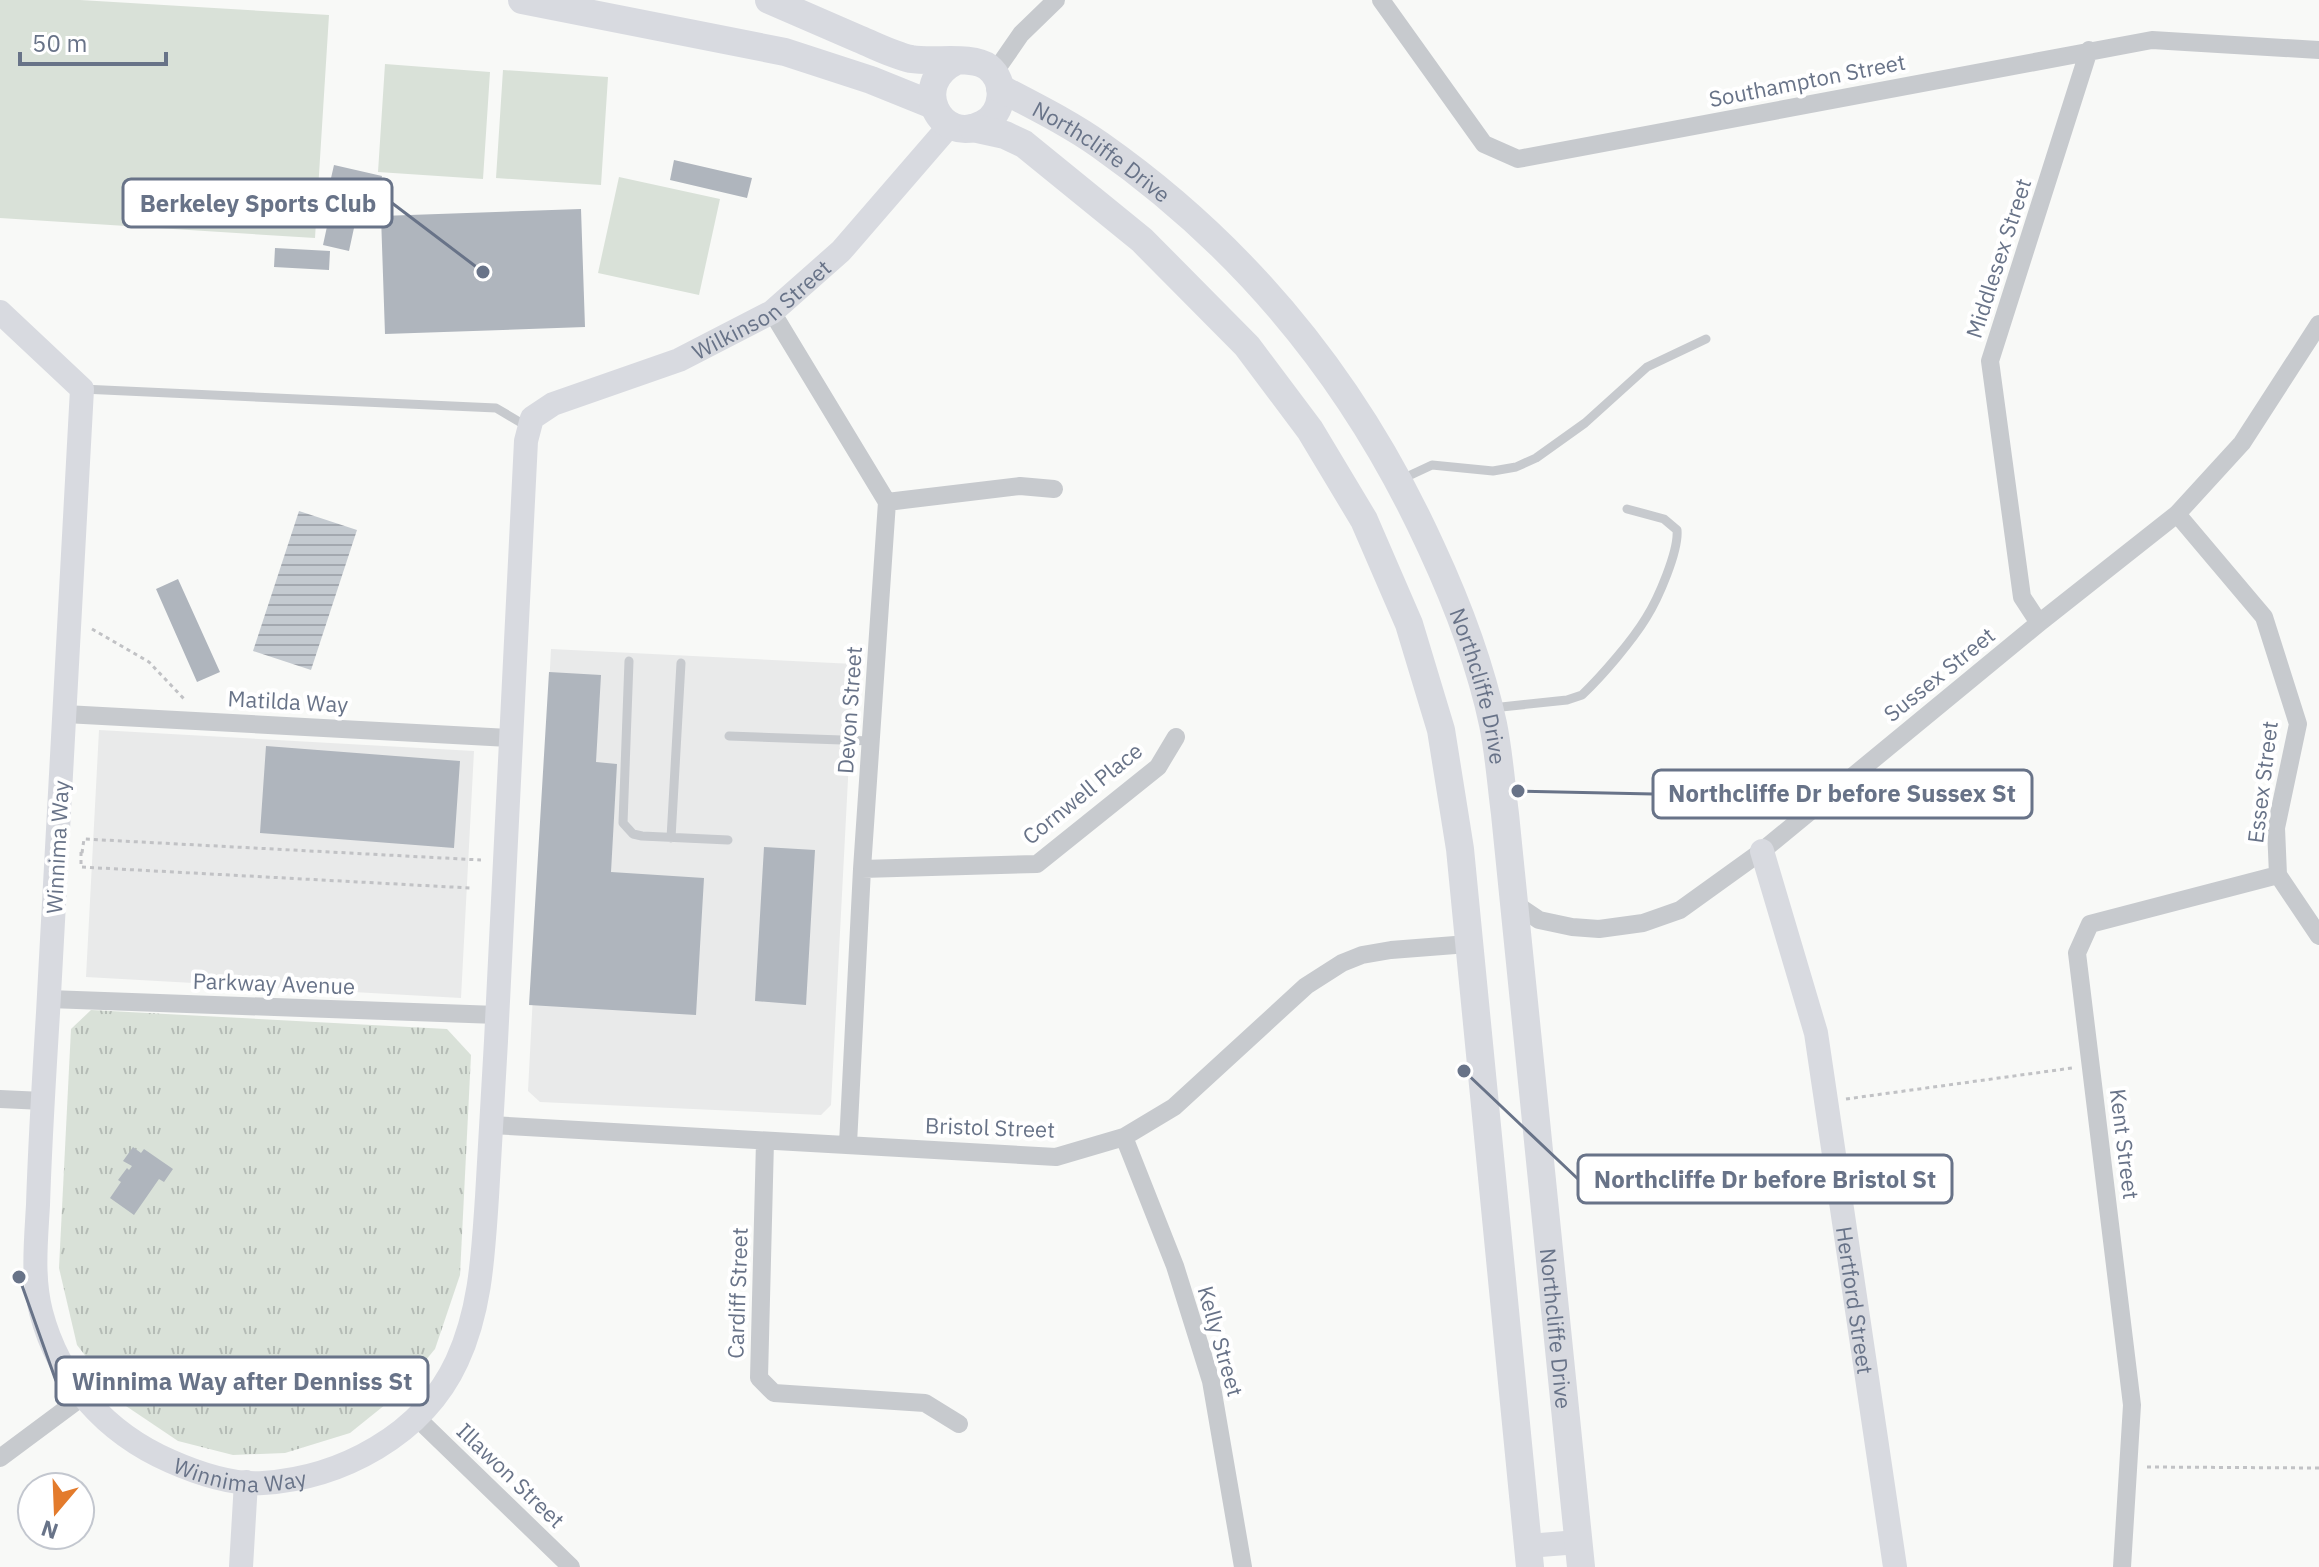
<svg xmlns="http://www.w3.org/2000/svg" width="2319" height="1567" viewBox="0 0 2319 1567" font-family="'IBM Plex Sans',sans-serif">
	<defs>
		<pattern id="park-tufts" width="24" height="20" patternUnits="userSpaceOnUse" patternTransform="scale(2)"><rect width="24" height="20" fill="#d9e1d8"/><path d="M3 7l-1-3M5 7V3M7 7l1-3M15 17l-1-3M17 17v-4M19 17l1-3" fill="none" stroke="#b4bbb5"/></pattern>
		<pattern id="water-rules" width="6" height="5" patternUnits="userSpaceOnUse" patternTransform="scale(2)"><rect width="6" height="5" fill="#c4cad0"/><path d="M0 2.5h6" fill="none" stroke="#a3a8af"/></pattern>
	</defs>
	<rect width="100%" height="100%" fill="#f8f9f7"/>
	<path fill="#e9eaea" d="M551,649L854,664L831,1105L821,1115L540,1102L528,1091Z
		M99,730L474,751L461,998L86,977Z"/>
	<path fill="#d9e1d8" d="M0,0H80L329,15L315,238L0,218Z
		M385,64L490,72L483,179L378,172Z
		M503,70L608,77L601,185L496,178Z
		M619,177L720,199L699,295L598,273Z"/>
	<path fill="url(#park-tufts)" d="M91,1010L447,1029L471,1055L460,1275L435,1349L396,1396L350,1433L285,1453L233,1455L178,1441L123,1404L77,1345L59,1268L71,1029Z"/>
	<path fill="url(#water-rules)" d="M299,511L357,530L311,670L253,651Z"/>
	<path fill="#afb5bd" d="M674,160L752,178L747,198L670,180Z
		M334,165L382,176L375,211L326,200Z
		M331,208L357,214L349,251L323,245Z
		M581,209L585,327L385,334L381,216Z
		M275,248L330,251L329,270L274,267Z
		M178,579L220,672L197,682L156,589Z
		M549,672L601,675L596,762L617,764L611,872L704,878L696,1015L529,1005Z
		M266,746L460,761L454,848L260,833Z
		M764,847L815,850L806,1005L755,1001Z
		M133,1147L141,1153L144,1149L173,1169L164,1182L159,1179L134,1215L110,1198L121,1182L118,1180L127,1168L129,1170L132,1166L123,1161Z"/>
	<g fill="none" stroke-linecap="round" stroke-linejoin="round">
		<path stroke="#c1c2c5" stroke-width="3" stroke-dasharray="4 4" stroke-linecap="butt" d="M92,629L149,662L186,701
			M81,852V867L470,888
			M82,853L84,839L481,860
			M1846,1099L2072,1068
			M2147,1467L2319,1468"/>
		<path stroke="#c7cace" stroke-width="9" d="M82,389L496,408L528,427
			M1402,479L1432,465L1493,471L1516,467L1536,458L1585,423L1647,367L1706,339
			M629,661L623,823L633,834L642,836L728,840
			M1492,708L1567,700L1582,695C1602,676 1632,641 1646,618C1658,599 1679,551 1677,530L1664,519L1627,509
			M729,736L871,741
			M671,838L681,663"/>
		<path stroke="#c7cace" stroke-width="18" d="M1381,0L1484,144L1518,159L2152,40L2319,50
			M994,73L1021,34L1056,0
			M772,312L887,502L862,869L848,1144
			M887,502L1020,486L1054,489
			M2177,514L2264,617L2298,724L2276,828L2278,875L2319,936
			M2039,623L2022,597L1990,361L2089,50
			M65,714L509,738
			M862,869L1037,864L1158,767L1176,737
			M1514,903L1539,920L1572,927L1599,929L1643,923L1680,910L1762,851L2039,623L2177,514L2242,443L2319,324
			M49,999L497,1015
			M0,1099L43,1101
			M491,1125L1056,1157L1124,1137L1174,1107L1306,986L1342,963L1362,955L1391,950L1468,944
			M1124,1137L1175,1266L1211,1381L1243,1567
			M765,1141L759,1378L774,1393L925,1403L959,1424
			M417,1418L571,1567
			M0,1458L82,1397
			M2122,1567L2132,1405L2077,953L2090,924L2278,875"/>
		<g stroke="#d8dae0" stroke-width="24">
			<path id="s1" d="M0,312L82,389C72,597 61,805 48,1013C44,1077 40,1141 38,1205C36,1241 32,1277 41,1312C59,1381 106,1433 170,1461C197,1473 232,1485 263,1483C341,1478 423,1435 457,1361C481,1309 483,1254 487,1197C490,1145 493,1093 496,1041C505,841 515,641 526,441L532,418L553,404L679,360L772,312L841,251L950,125"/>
			<path id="s2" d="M1762,851L1816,1033L1895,1567"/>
			<path d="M1528,1546L1578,1542"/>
			<path d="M241,1567L246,1482"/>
		</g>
		<g stroke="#d8dae0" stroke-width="28">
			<path d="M522,0L785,52L871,80L933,105"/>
			<path d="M769,0C799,13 829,26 859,39C876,46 893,55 911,59C934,63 972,55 988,67C1007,82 1004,113 983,124C941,147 908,84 956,61"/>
			<path id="s3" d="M1000,88C1034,106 1069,123 1100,145C1248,249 1356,383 1431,547C1457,603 1480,663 1493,724C1499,753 1501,784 1505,814L1581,1567"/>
			<path d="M973,128L1005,135L1024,144L1142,240L1247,346L1310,430L1364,520L1409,624L1441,730L1460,849L1530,1567"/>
		</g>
	</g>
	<g text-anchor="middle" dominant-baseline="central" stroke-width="8" stroke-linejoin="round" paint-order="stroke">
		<g font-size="22" fill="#687388" stroke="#fff">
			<text transform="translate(1807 80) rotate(-11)">Southampton Street</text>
			<text stroke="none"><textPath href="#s3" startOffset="120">Northcliffe Drive</textPath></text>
			<text transform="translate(1998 258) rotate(-72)">Middlesex Street</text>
			<text stroke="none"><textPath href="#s1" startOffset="2782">Wilkinson Street</textPath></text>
			<text transform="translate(1939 674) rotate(-39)">Sussex Street</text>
			<text stroke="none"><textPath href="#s3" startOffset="790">Northcliffe Drive</textPath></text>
			<text transform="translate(288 701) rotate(3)">Matilda Way</text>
			<text transform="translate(849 710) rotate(-86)">Devon Street</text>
			<text transform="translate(2262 782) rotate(-83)">Essex Street</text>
			<text transform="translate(1082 793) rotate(-39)">Cornwell Place</text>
			<text transform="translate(57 847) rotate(-87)">Winnima Way</text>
			<text transform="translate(274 983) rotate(2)">Parkway Avenue</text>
			<text transform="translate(990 1127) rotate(2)">Bristol Street</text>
			<text transform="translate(2125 1144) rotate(83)">Kent Street</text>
			<text transform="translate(737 1293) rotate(-88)">Cardiff Street</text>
			<text stroke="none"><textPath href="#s2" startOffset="460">Hertford Street</textPath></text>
			<text stroke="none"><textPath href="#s3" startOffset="1438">Northcliffe Drive</textPath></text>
			<text transform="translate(1221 1341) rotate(74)">Kelly Street</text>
			<text stroke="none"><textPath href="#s1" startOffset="1314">Winnima Way</textPath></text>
			<text transform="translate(511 1475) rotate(44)">Illawon Street</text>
		</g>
	</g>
	<path fill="none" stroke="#687388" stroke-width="3" d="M483 272L392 203M1518 791L1653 794M1464 1071L1578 1179M19 1277L56 1381"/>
	<g fill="#687388" stroke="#fff" stroke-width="3">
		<circle cx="483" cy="272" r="8"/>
		<circle cx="1518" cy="791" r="8"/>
		<circle cx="1464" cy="1071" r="8"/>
		<circle cx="19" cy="1277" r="8"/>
	</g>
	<g fill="#fff" stroke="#687388" stroke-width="3">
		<rect x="123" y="179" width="269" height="48" rx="8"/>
		<rect x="1653" y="770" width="379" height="48" rx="8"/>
		<rect x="1578" y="1155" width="374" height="48" rx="8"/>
		<rect x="56" y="1357" width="372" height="48" rx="8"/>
	</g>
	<g font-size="24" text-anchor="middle" font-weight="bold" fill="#687388">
		<text x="258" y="212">Berkeley Sports Club</text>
		<text x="1842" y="802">Northcliffe Dr before Sussex St</text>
		<text x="1765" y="1188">Northcliffe Dr before Bristol St</text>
		<text x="242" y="1390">Winnima Way after Denniss St</text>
	</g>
	<g transform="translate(56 1511) rotate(199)"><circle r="38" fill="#ffffff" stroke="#c3c7cf" stroke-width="2"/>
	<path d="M0-6L14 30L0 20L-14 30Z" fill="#e37b2c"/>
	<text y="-12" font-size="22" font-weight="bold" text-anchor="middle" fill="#687388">N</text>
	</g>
	<path d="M20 52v12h146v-12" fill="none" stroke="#687388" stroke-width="4"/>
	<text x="32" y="52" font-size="24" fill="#687388" stroke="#ffffff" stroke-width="6" paint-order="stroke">50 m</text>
</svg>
